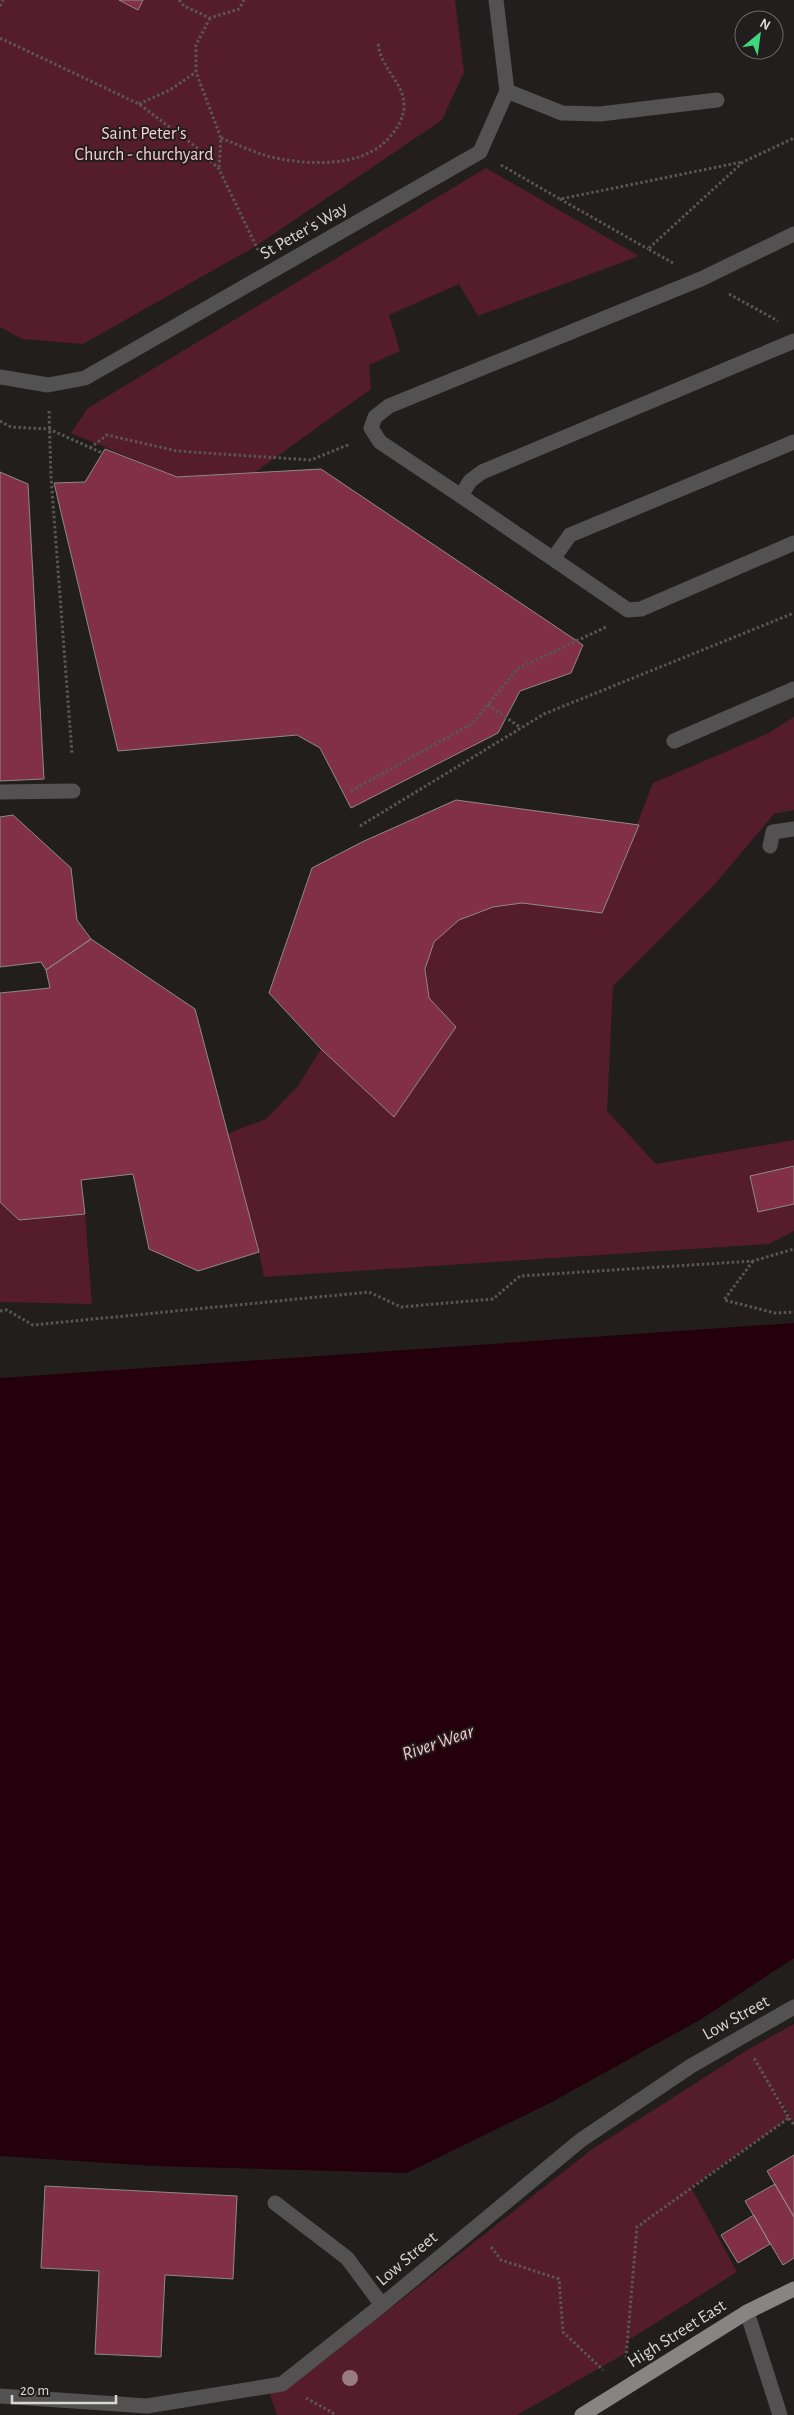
<svg xmlns="http://www.w3.org/2000/svg" width="794" height="2415" viewBox="0 0 794 2415" font-family="'Alegreya Sans',sans-serif">
	<rect width="100%" height="100%" fill="#221e1e"/>
	<path fill="#551c2e" d="M0,0H455L464,72L442,120L256,246L83,344L22,339L0,327Z
		M486,168L639,256L478,316L459,284L389,315L400,351L369,365L371,389L254,473L177,477L71,433L88,408Z
		M794,717V810L774,814L715,884L613,986L607,1111L656,1164L794,1140V1231L769,1244L264,1277L259,1252L227,1134L266,1119L298,1086L321,1049L429,998C427,980 423,959 434,942C450,918 495,903 522,903C549,902 576,909 602,913L653,783L769,733Z
		M0,1202L19,1220L85,1214L92,1304L0,1302Z
		M794,2024V2123L772,2087L789,2118L691,2187L737,2272L627,2341L626,2353L517,2415H277L267,2386L282,2384L325,2360L591,2150L749,2049Z"/>
	<path fill="#24000c" d="M794,1323V1958L703,2018L550,2103L407,2173L154,2166L0,2156V1378Z"/>
	<path fill="#82304a" stroke="#8e898a" d="M119,0H143L138,10Z
		M105,449L177,477L321,469L583,645L571,673L520,691L498,733L351,808L320,748L297,735L118,751L54,483L85,482Z
		M0,472L28,484L44,779L0,781Z
		M456,800L639,825L602,913L522,903L493,907L459,920L434,942L425,969L429,998L456,1027L394,1117L321,1049L269,993L312,868L362,842Z
		M13,815L71,868L77,920L91,939L46,970L41,962L0,967V817Z
		M91,939L195,1009L259,1252L198,1271L149,1249L133,1174L81,1180L85,1214L19,1220L0,1202V993L50,988L46,970Z
		M794,1166V1204L758,1212L750,1176Z
		M794,2155V2217L767,2171Z
		M775,2184L794,2217V2258L783,2265L745,2201Z
		M45,2186L237,2196L233,2279L165,2275L161,2357L95,2354L99,2271L41,2268Z
		M754,2215L770,2244L738,2263L721,2235Z"/>
	<g fill="none" stroke-linecap="round" stroke-linejoin="round">
		<path stroke="#5a5656" stroke-width="3" stroke-dasharray="2.5 2.5" stroke-linecap="butt" d="M179,0L184,6L210,18L239,9L244,0
			M0,6L3,0
			M210,18L196,45V72L221,138L219,168
			M0,38L139,104L196,147L219,169L258,250
			M139,104L170,90L196,72
			M221,138C236,144 251,151 267,156C303,165 359,169 387,140C396,130 403,121 404,107C405,82 380,70 378,42
			M501,165L560,199L742,162
			M560,199L648,249
			M673,263L648,249L743,162L794,138
			M729,294L778,321
			M49,411L51,477L72,754
			M0,421L11,427L49,429L102,453
			M90,448L107,435L177,451L311,460L350,444
			M488,705L521,728
			M351,791L473,723L517,669L606,627
			M360,826L544,714L794,613
			M753,1261L724,1300L775,1313L794,1312
			M0,1311L7,1310L33,1325L369,1292L401,1307L493,1299L520,1276L753,1261L794,1249
			M789,2118L794,2125
			M491,2247L501,2260L559,2279L563,2332L603,2370
			M626,2358L637,2227L789,2118L754,2058
			M306,2398L333,2413L332,2415"/>
		<path stroke="#535152" stroke-width="15" d="M507,91L562,113L600,114L717,100
			M794,234L701,279L389,406L375,417L371,428L380,442L461,496L470,481L482,472L794,341
			M0,377L48,385L85,378L480,152L507,91L496,0
			M461,496L628,610L641,609L794,543
			M553,559L570,535L794,442
			M674,741L794,689
			M0,792L73,791
			M770,846L773,832L794,829
			M275,2203L347,2258L382,2305
			M747,2312L780,2415
			M0,2396L147,2406L282,2384L382,2305L581,2140L691,2066L794,2007"/>
		<path stroke="#888484" stroke-width="15" d="M582,2415L747,2312L794,2289"/>
	</g>
	<circle fill="#997c83" cx="350" cy="2378" r="8"/>
	<g text-anchor="middle" dominant-baseline="central" stroke-width="4" stroke-linejoin="round" paint-order="stroke">
		<g font-size="18" fill="#fbc9d5" stroke="#221e1e">
			<text x="144" y="134">Saint Peter's<tspan x="144" dy="21">Church - churchyard</tspan></text>
		</g>
		<g font-size="18" fill="#d9d6d6" stroke="#221e1e">
			<text transform="translate(304 231) rotate(-30)">St Peter's Way</text>
			<text transform="translate(736 2018) rotate(-29)">Low Street</text>
			<text transform="translate(407 2259) rotate(-40)">Low Street</text>
			<text transform="translate(677 2334) rotate(-32)">High Street East</text>
		</g>
		<g font-size="19" font-style="italic" fill="#f7c6d1" stroke="#221e1e">
			<text transform="translate(438 1743) rotate(-19)">River Wear</text>
		</g>
	</g>
	<g transform="translate(759 35) rotate(29)"><circle r="24" fill="#221e1e" stroke="#6b6868"/>
	<path d="M0-4L9 19L0 12L-9 19Z" fill="#3cd77e"/>
	<text y="-8" font-size="14" font-weight="bold" text-anchor="middle" fill="#d9d6d6">N</text>
	</g>
	<path d="M12 2395v8h104v-8" fill="none" stroke="#d9d6d6" stroke-width="2.5"/>
	<text x="20" y="2395" font-size="15" fill="#d9d6d6" stroke="#221e1e" stroke-width="4" paint-order="stroke">20 m</text>
</svg>
